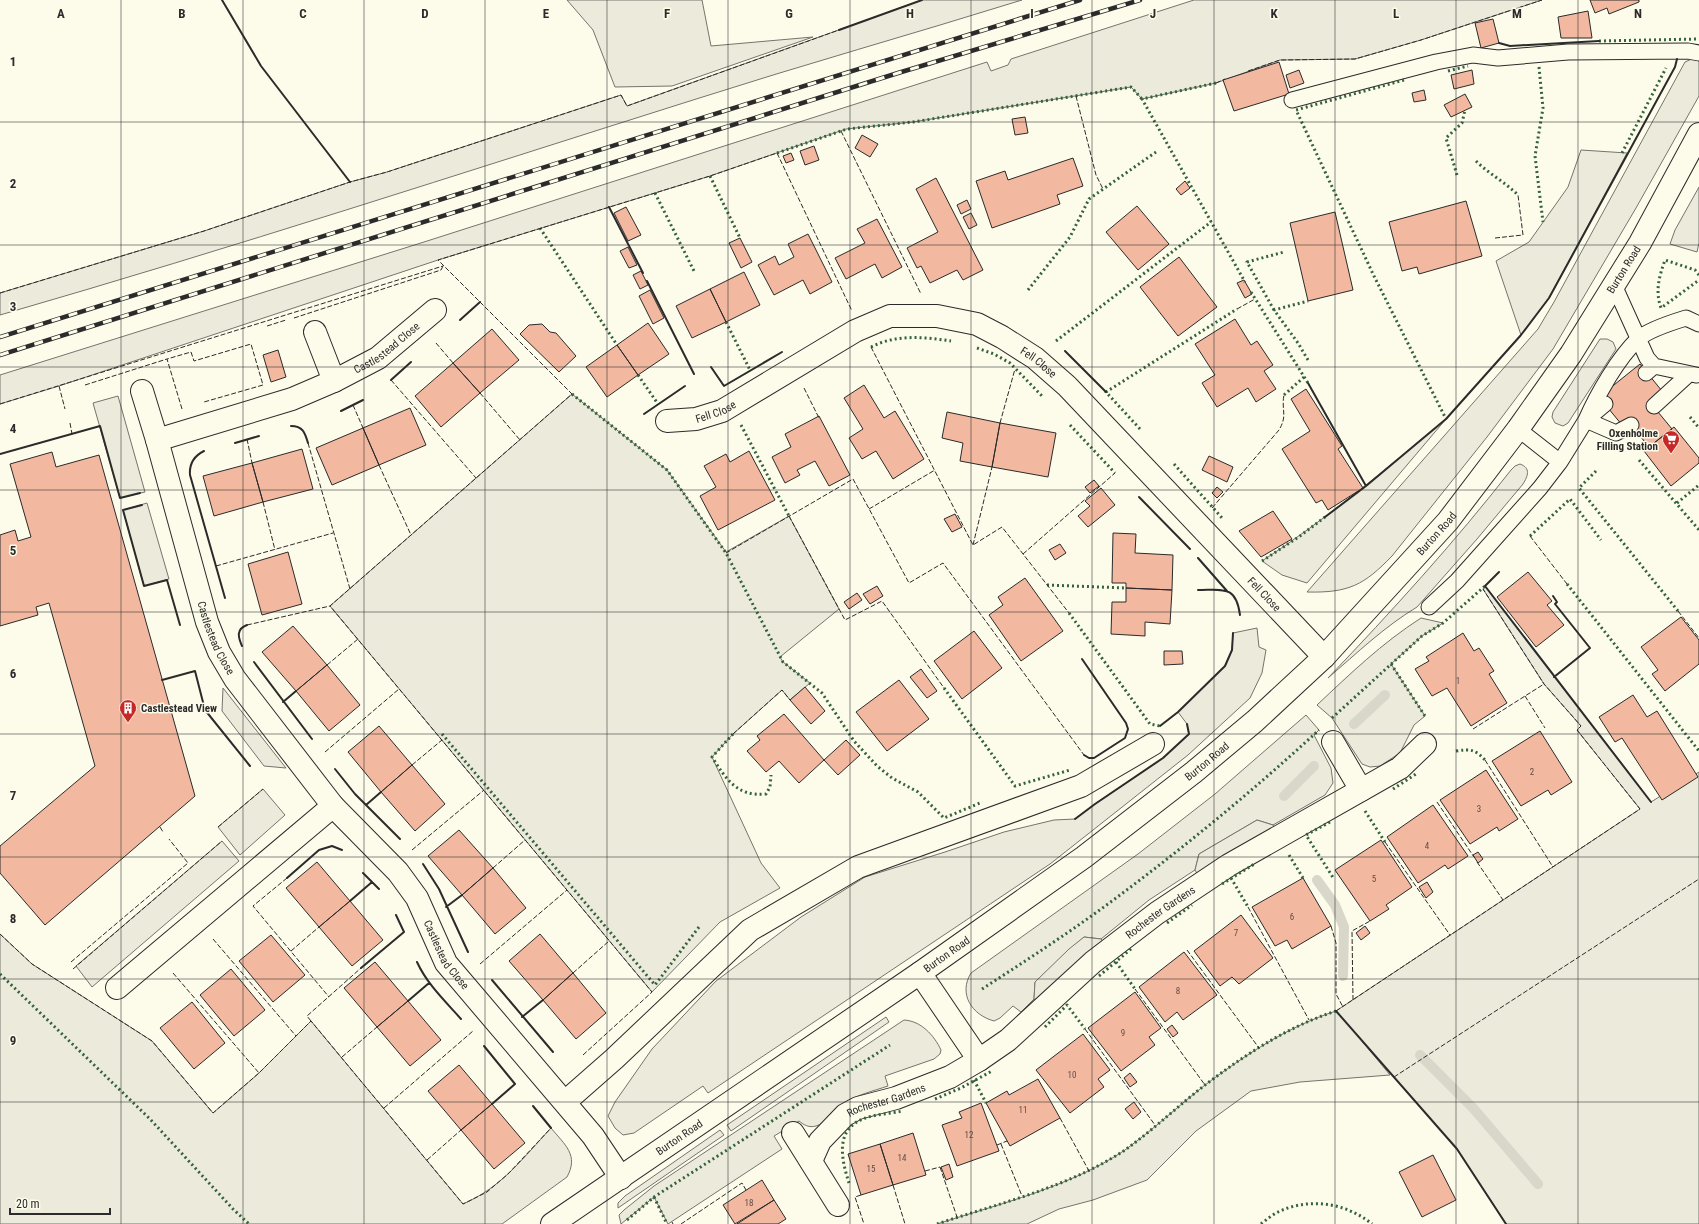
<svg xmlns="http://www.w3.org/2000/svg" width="1699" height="1224" viewBox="0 0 1699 1224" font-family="'Roboto Condensed',sans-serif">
	<rect width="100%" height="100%" fill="#fdfbea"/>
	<path fill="#ecebdb" stroke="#74746e" d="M567,0H702L711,46L813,37L672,86L615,87L593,30Z
		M922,0H1022C913,34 802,65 693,100C462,173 232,248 0,315V293L204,231L350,182L387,172L621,95L627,106Z
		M1194,0H1542L1421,40L1355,59L1280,60L1216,83L1142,99L1131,87L913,122L846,129L710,176L438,260L59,386L0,404V375L424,242L987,62L991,71L1008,65L1011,59Z
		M1694,58L1699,61V96L1636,208L1553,349L1487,437L1392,556C1364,585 1349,593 1307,592L1538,329L1554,302L1685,62Z
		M1581,150L1627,153L1549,298L1521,335L1496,261L1529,242L1568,187Z
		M1699,187V243L1697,252L1670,244L1675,230Z
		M1600,339H1607L1613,342L1616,349L1568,423L1563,426L1555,423L1552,417L1553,412Z
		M572,394L667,470L726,552L789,516L839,609L780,657L783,662L810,683L790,700L782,690L733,734L712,757L761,863L780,888L720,922L652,992L330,606Z
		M1446,419L1307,583L1282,575L1262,561C1327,519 1386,469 1446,419Z
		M1520,464C1531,468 1528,476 1523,484L1477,539L1417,607C1384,627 1357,653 1328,678C1392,611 1454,543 1511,470L1515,466Z
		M1485,586L1651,802L1699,772V1224H1506L1457,1149L1357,1035L1390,1075L1300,1082L1251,1091L1196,1131L1147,1180L1093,1200L1059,1209L1027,1224H937C999,1204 1070,1187 1125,1150C1153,1130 1178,1106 1205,1085C1247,1054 1287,1027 1336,1011L1640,809L1577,730L1581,726L1544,684L1483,589Z
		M1421,618L1443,623L1422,636L1391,664L1425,716L1414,725L1400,753L1380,766L1370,767L1362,764L1332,718L1317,705C1350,674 1382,643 1421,618Z
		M1257,628L1259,647L1266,650L1262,673L1250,698L1188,755L1050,864L708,1093L703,1086L634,1133L623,1135L615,1128L608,1116L615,1102L652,1049L716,981L801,917L865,877L945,852L1004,832L1054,820L1075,819L1095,804L1163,758L1189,734L1187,724L1178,712L1225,666L1232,650L1233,633Z
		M1306,715L1319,730L1314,735L1331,768L1333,783L1325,795L1273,825L1257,820L1199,854L1195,870L1149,900L1101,939L1084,937L1035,982L1034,999L1021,1012L1013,1006L1000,1018L994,1021C972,1015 958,994 971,973L1138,854L1215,794Z
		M0,934L32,964L152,1041L213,1113L259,1073L311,1021L463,1204C502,1187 523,1158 551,1128C565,1145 579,1155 567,1177L502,1224H0Z
		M886,1017L889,1022L731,1131L727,1125Z
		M904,1020C921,1021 934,1035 941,1050L940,1054L934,1059L885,1076L888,1086C873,1091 857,1095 844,1103C834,1109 825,1124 816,1126C809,1128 804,1125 799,1121L774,1136L782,1149L668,1224L654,1197L621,1224L619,1215L624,1210L654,1186Z
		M720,1130L724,1135L618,1208V1203L625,1196Z"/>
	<path fill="#eceadb" stroke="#74746e" d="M118,396L145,492L120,498L93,403Z
		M147,503L169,579L144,586L123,510Z
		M223,688L286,768L264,766L222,711Z
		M263,789L285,815L240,855L218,827Z
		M1257,820L1273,825L1280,836L1202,882L1195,870L1199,854Z
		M222,841L239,861L92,987L76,966Z
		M1084,937L1101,939L1110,949L1040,1011L1034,999L1035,982L1069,949Z"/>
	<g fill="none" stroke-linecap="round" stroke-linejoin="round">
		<path stroke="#d8d7c9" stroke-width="10" d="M1354,724L1385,695
			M1284,796L1314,766
			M1317,880L1335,905L1344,927L1343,976
			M1420,1055L1473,1108L1538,1184"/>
	</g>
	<path fill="#f2b8a0" stroke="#2b2b2b" d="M1590,0H1639V2L1609,14L1607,8L1595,13Z
		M1588,11L1592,38H1561L1558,17Z
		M1493,19L1499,43L1481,48L1475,23Z
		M1279,62L1289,94L1234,111L1223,80Z
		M1299,70L1304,83L1290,88L1286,75Z
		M1472,70L1474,84L1454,89L1451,75Z
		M1424,90L1426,100L1414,102L1412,93Z
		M1465,94L1472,107L1451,117L1444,105Z
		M1025,117L1028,133L1015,135L1012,119Z
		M862,135L878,144L870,157L855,148Z
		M814,146L819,160L805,165L800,151Z
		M791,153L794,160L786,163L783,156Z
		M1073,158L1083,186L1057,195L1060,204L992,228L976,181L1005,171L1008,180Z
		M936,178L983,270L963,280L957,270L930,283L921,266L917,268L907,248L938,232L916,189Z
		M1185,181L1190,188L1181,195L1176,189Z
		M967,200L971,209L961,214L957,205Z
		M1466,201L1482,256L1419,274L1417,267L1402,271L1389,222Z
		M1137,206L1169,244L1138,270L1106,232Z
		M626,207L641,235L628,241L614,213Z
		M1335,212L1353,290L1308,301L1290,223Z
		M971,213L977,225L969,229L963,217Z
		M877,219L902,267L882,278L875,264L846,279L835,258L865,243L857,229Z
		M808,234L832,282L810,294L803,280L774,295L758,265L775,256L779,265L794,257L788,244Z
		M740,238L752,262L741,268L729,243Z
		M628,247L637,265L629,268L620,251Z
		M1179,257L1217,307L1178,336L1140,287Z
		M641,271L648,285L640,289L633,275Z
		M744,272L760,305L726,322L710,289Z
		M1244,280L1252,294L1245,298L1237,283Z
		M710,289L726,322L692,338L676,306Z
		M650,290L664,318L653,324L639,296Z
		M1235,319L1251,345L1257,341L1273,365L1264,371L1276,389L1256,402L1248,388L1217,407L1202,383L1215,375L1195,344Z
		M648,323L669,354L638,375L617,345Z
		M542,324L550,332L556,333L576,356L559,372L520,334L529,325Z
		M492,329L519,360L480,393L453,363Z
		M617,345L638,375L607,397L586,367Z
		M278,350L286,377L271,382L263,355Z
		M453,363L480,393L441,427L415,396Z
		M1640,364L1662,391L1649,401L1672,429L1649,447L1627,420L1622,425L1599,397Z
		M864,385L884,418L895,411L924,459L893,479L876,451L862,459L849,438L863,429L844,398Z
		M1306,389L1342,446L1338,449L1363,488L1328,510L1322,500L1316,503L1282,449L1310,431L1291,399Z
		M410,408L426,445L379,465L363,428Z
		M947,412L1000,423L992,467L960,461L963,443L942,438Z
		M819,416L850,475L829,486L815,461L797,470L800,475L785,483L772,457L791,447L785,434Z
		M1000,423L1056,433L1048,477L992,467Z
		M1674,427L1699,458V463L1671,486L1644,451Z
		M363,428L379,465L332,485L316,448Z
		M302,449L313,489L263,502L252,463Z
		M749,451L775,500L718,530L700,496L716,487L704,466L726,454L730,462Z
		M52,452L56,467L99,455L195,796L45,925L0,873V846L95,766L49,603L36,607L38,615L0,626V535L15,530L18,541L31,537L10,464Z
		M1209,456L1233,467L1227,482L1202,470Z
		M252,463L263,502L214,516L203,476Z
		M1094,480L1099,486L1090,493L1085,487Z
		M1217,487L1223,492L1217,498L1212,493Z
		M1101,488L1115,505L1088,527L1078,516L1090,506L1085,501Z
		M1273,511L1292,539L1261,557L1239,531Z
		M955,514L962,527L952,532L944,519Z
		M1113,533L1136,534L1135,553L1173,555L1172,590L1126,588V583H1112Z
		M1060,544L1066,553L1055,560L1049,550Z
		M288,552L302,604L262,615L248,564Z
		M1528,572L1552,601L1547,605L1564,625L1536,647L1497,597Z
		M1025,578L1063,631L1021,661L989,615L1003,605L998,597Z
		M877,586L883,596L870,604L863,594Z
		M1126,588L1172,590L1170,624L1145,622V636L1111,634L1112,602H1126Z
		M857,593L862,600L849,609L844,602Z
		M1681,617L1699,640V664L1665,691L1652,674L1658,670L1641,647Z
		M293,626L327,665L296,691L262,652Z
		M974,631L1002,668L962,699L934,661Z
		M1463,633L1474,651L1479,648L1494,671L1489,674L1507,703L1471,726L1447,688L1432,696L1415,669L1429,661L1426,657Z
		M1164,651H1182L1183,664L1164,665Z
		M327,665L360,705L329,731L296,691Z
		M921,669L937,691L927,698L910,677Z
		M899,680L929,719L887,751L856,712Z
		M805,687L825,711L811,724L790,700Z
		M1633,695L1647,717L1657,711L1698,777L1662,800L1622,738L1615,742L1599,717Z
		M784,714L824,760L799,783L779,761L766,772L747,751L760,740L757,736Z
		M379,726L412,765L381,792L348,752Z
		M1540,731L1572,782L1551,795L1548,790L1521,806L1492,761Z
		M846,740L860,755L838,775L824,760Z
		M412,765L445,804L415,831L381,792Z
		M1486,770L1518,819L1499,831L1497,827L1470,844L1440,800Z
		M1433,805L1468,856L1448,869L1445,865L1418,883L1387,837Z
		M459,830L493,868L462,895L428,856Z
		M1381,840L1412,887L1386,905L1389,909L1370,921L1335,870Z
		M1478,852L1483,859L1478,863L1473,855Z
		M317,862L350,901L319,927L286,888Z
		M493,868L526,908L495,934L462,895Z
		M1303,878L1331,926L1292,949L1287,940L1275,946L1252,907Z
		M1427,882L1433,892L1426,898L1419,887Z
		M350,901L383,940L352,966L319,927Z
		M1241,915L1273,958L1239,984L1232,977L1220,986L1194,951Z
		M1365,926L1370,933L1361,940L1356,933Z
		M540,934L573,973L543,1000L509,961Z
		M271,935L305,975L273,1002L239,961Z
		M1184,952L1217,995L1183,1020L1177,1012L1165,1022L1139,987Z
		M375,962L408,1001L377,1027L344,988Z
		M231,969L265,1010L234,1036L200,995Z
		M573,973L606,1013L576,1039L543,1000Z
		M1135,992L1161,1028L1149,1037L1155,1045L1121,1071L1088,1028Z
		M408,1001L441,1040L410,1066L377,1027Z
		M192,1002L225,1043L194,1069L160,1028Z
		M1172,1025L1178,1033L1173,1037L1167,1029Z
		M1083,1034L1110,1070L1098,1079L1104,1087L1070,1113L1036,1070Z
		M459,1065L492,1104L461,1130L428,1091Z
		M1130,1073L1137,1082L1130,1087L1124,1078Z
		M1038,1079L1060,1118L1010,1146L986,1103L1007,1091L1009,1095Z
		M1134,1102L1141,1112L1133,1119L1125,1109Z
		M981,1103L999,1151L957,1166L942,1125L962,1118L959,1112Z
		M492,1104L525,1143L494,1169L461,1130Z
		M913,1133L926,1175L893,1185L880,1144Z
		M880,1144L893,1185L861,1195L848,1154Z
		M1433,1155L1456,1200L1422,1217L1399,1172Z
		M949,1164L953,1177L946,1180L941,1167Z
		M762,1180L774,1200L735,1224L723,1205Z
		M774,1200L786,1219L778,1224H737Z"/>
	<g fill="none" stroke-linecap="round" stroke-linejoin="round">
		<g stroke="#2b2b2b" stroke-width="17">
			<path id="lane" d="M1292,100L1436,62L1473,55L1498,58L1568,52L1688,51L1699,53
				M1614,285L1647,358L1654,366L1646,373
				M1654,366L1696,375
				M1654,406L1689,374
				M1631,425L1616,433L1586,420C1597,395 1618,358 1638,339C1648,330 1673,322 1686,318L1699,324
				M1518,429L1560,462
				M1429,607L1457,581L1540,488L1560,462L1586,420L1605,404"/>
		</g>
		<g stroke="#2b2b2b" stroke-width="24">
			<g id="street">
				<path id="s1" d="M315,332L334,381L378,358L435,310"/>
				<path id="s2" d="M142,391L157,440L207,622L219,652L235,679L333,806L398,872L417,898L446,963L593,1136L621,1178"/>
				<path id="s3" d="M667,421L696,419L722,411L855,331L890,316H937L977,324L1002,337L1035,358L1067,386L1324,657"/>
				<path d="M157,440L292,399L334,381"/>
				<path d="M1333,742L1361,790"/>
				<path d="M920,973L979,1060"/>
				<path d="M117,988L333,806"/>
				<path d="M565,1102L614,1059L750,930L858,867L1081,786L1153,744"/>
				<path d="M793,1133L838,1205"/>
				<path id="s4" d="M811,1161L820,1141L845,1115L858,1108L896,1098L950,1077L979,1060L1008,1040L1093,962L1157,913L1229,865L1400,768L1425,744"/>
			</g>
		</g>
		<g stroke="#2b2b2b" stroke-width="24">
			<g id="primary">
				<path id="s5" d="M552,1224L920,973L1084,857L1194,772L1255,721L1324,657L1448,521L1518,429L1571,354L1640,243L1699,134"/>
			</g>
		</g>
		<use href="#lane" stroke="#fdfbea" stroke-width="15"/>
		<use href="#street" stroke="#fdfbea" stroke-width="22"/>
		<use href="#primary" stroke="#fdfbea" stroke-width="22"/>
		<g stroke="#2b2b2b" stroke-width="4.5">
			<path id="rail" d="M0,337L1080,0
				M0,355L898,73L1140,0"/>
		</g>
		<use href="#rail" stroke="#fdfbea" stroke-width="3" stroke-dasharray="9" stroke-linecap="butt"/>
		<path stroke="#34623c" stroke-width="3" stroke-dasharray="2 3" stroke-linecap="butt" d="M1599,41L1699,39
			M1539,67L1543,108L1535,156L1543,222
			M1448,71L1468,66
			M1404,80L1296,110L1374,276L1446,419
			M1216,83L1142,99L1245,282
			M777,153L847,129L913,122L1131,87L1142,99
			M1622,153L1666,68
			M1476,161C1489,174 1505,182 1518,195
			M1457,175L1446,138L1462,123L1465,110
			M710,176L740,238
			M655,193L695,273
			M540,228L617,345
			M1699,275L1695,270L1665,260C1659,277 1655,291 1661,308L1699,280
			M1028,290L1070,237L1089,199L1156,152
			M1251,292L1308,383
			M1274,310L1247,262L1284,252
			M726,322L750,370
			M1056,341L1211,222
			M871,347C896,334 924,337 951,341
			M977,348L994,354L1010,363L1043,397
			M1308,360L1298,343L1274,310L1308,301
			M638,375L658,404
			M572,394L667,470L726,553L783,662L822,693L854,741L877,766L892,778L918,792L944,818L980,803
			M1284,395L1304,377
			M1690,417L1699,428
			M741,425L789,516
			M1070,425L1115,473
			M1140,429L1106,392L1237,309
			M1639,460L1699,530
			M1174,464L1222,518
			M1596,471L1579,488L1678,611
			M1677,503L1699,485
			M1530,536L1570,499L1601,540
			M1262,561L1300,536L1325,517
			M1567,584L1699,751
			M1047,585L1126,588
			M1069,613L1150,724L1160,726
			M1391,664L1425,716
			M944,688L1015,786L1070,770
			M1332,718L1422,636L1443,623L1485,586
			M442,734L655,985L699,927
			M733,734L712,757C726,779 737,797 766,794L770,787L771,775
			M1456,751C1470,749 1475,749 1485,760
			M1393,789L1416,774
			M1365,811L1385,842
			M1330,822L1306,835L1334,879
			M1289,855L1303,878
			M1231,878L1248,907
			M1222,884L1256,863
			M1167,923L1192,905
			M1116,962L1135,989
			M0,974L150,1119L233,1209L249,1224
			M1099,976L1132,948
			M982,989C1030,958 1078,927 1124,892C1192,841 1257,787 1319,730
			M1045,1027L1067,1005L1085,1029
			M974,1080L986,1103
			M935,1099L961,1088L992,1071
			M849,1183C842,1161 834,1130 863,1119C874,1114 890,1114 902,1111
			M654,1197L667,1224
			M627,1220L654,1197L890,1045
			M937,1224C1000,1203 1069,1187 1125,1150C1153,1130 1178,1106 1205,1085C1246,1054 1287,1027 1336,1011
			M1261,1224C1266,1220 1271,1216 1276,1213C1307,1197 1345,1202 1372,1224"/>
		<path stroke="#2b2b2b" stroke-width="1" stroke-dasharray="5 2" stroke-linecap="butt" d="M1248,71L1280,60L1355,59L1421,40L1542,0
			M1216,83L1225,79
			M1076,96L1096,175L1103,189
			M841,131L921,294
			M1495,238L1523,235L1518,195
			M0,293L204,231L350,182L387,172L621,95L627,106L839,30
			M1237,309L1255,299
			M294,318L441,270L443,266
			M267,326L286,320
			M436,343L453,363
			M871,347L973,545L1002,527L1069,613
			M391,380L476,478
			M85,385L167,359
			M59,386L65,409
			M804,388L819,418
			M480,393L520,440
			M0,404L443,266
			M353,405L363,428
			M182,409L167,359L191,352L194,361L251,344L263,385L204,402
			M70,423L72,434
			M1000,423L1015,369
			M247,439L252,463
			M308,443L350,589
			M379,465L411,535
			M263,502L275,550
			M1212,508L1279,430C1288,415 1281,410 1284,395
			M869,509L935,470
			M789,516L845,620L882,601L944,688
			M1530,536L1567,584
			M973,545L992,467
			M726,553L853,479L909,583L943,563L1084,755
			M1023,554L1115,473
			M216,566L333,533
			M1678,611L1699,638
			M247,625L330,606
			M327,665L358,639
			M1525,696L1545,728
			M1473,729L1544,684
			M733,734L782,690L790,700
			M325,752L399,689
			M1485,760L1553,867
			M412,765L442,740
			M1437,802L1474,857
			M160,827L163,832
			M218,827L263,789
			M1385,842L1450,935
			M412,850L484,790
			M1477,862L1503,900
			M493,868L525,840
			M287,878L253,906L329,997
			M1248,907L1309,1020
			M1331,926L1336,943V994L1343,1007
			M0,934L32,964L152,1041L213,1113L259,1073L311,1021L463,1204L487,1192L508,1174L551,1128
			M213,939L296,1036
			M1187,950L1259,1048
			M291,951L319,927
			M71,962L188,863L169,839
			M480,964L567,890
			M73,969L222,841
			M173,973L259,1073
			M573,973L609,941
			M1135,989L1205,1085
			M1353,1000L1352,931L1370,921
			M1336,1011L1640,809L1577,730L1581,726L1544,684L1483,589
			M311,1021L307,1016L361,968
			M1085,1029L1155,1125
			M583,1055L652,992L330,606L572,394L438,260L710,176L777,153L852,311
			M342,1057L377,1027
			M1394,1077L1699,879
			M384,1108L473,1031
			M1060,1118L1089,1171
			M1001,1144L1022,1196
			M997,1145L1007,1141
			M427,1160L461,1130
			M940,1167L957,1217
			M925,1171L940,1167
			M893,1185L905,1224
			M861,1195L855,1197L864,1224
			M672,1222L673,1224
			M681,1224L742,1183L746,1190"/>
		<path stroke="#2b2b2b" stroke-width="2" d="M222,0L261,66L350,182
			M839,30L922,0
			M1499,43L1510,46L1599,41
			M609,207L643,273
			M647,281L694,374
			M460,320L480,302
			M1065,351L1106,392
			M711,367L724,386L782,352
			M391,380L411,362
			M1308,383L1366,486
			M341,411L363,400
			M644,414L685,386
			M291,426C303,426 305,433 308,443
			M235,443L259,436
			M204,451C194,456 189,463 190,475L225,598
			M0,454L100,426L120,498L140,493
			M1139,497L1190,549
			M142,505L123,510L144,586L167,580L180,625
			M1325,517L1366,486L1446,419L1521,335L1549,298L1675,67L1677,59
			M1198,558L1227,591
			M1499,572L1485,586L1651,802
			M1198,590C1223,590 1236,585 1240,615
			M1553,596L1557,602L1555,604L1590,648L1554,677
			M242,646C238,637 236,629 247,625
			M1082,659L1126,723L1128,729L1125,738L1094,758H1089L1084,755
			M254,662L312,739
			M162,680L195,671L205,710L250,766
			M283,702L296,691
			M1160,726L1178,712L1225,666L1232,650L1233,633
			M335,769L355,794L400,839
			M366,805L381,792
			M1075,819L1095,804L1163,758L1189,734L1187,724
			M423,864L439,889L468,952
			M363,873L379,889
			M287,878L319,850L332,846L342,850
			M350,901L372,882
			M446,907L462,895
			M417,962C427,984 445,1001 461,1019
			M361,968L404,932L396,915
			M492,980L553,1052
			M408,1001L429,983
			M1336,1011L1457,1149L1506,1224
			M522,1017L543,1000
			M484,1046L515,1084L492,1104
			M533,1106L551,1128"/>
	</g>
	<path fill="none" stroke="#2b2b2b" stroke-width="1" stroke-opacity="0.55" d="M121,0V1224M243,0V1224M364,0V1224M485,0V1224M607,0V1224M728,0V1224M850,0V1224M971,0V1224M1092,0V1224M1214,0V1224M1335,0V1224M1456,0V1224M1578,0V1224M0,122H1699M0,245H1699M0,367H1699M0,490H1699M0,612H1699M0,734H1699M0,857H1699M0,979H1699M0,1102H1699"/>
	<defs>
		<g id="supermarket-pin" transform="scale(0.9)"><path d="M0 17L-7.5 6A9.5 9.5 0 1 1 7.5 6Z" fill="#c62828" stroke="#fdfbea"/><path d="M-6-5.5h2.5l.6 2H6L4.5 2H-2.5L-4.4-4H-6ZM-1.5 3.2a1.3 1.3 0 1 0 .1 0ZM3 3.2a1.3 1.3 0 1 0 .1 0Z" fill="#fff"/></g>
		<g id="building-pin" transform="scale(0.9)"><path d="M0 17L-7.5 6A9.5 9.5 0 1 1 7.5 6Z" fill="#c62828" stroke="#fdfbea"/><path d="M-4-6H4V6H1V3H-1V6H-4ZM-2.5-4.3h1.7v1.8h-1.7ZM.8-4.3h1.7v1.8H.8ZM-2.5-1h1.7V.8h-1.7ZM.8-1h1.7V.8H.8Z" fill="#fff"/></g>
	</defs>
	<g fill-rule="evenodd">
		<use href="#supermarket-pin" x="1671" y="439"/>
		<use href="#building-pin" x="128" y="708"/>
	</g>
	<g text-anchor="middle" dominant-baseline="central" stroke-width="3" stroke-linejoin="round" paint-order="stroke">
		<g font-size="9" fill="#5d4e48">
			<text x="1458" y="681">1</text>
			<text x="1532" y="772">2</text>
			<text x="1479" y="809">3</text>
			<text x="1427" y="846">4</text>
			<text x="1374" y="879">5</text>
			<text x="1292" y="917">6</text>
			<text x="1236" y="933">7</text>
			<text x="1178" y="991">8</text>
			<text x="1123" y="1033">9</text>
			<text x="1072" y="1075">10</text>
			<text x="1023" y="1110">11</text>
			<text x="969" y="1135">12</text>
			<text x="902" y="1158">14</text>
			<text x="871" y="1169">15</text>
			<text x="749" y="1203">18</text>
		</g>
		<g font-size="11" fill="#2b2b2b" stroke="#fdfbea">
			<text stroke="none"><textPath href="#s5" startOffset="1450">Burton Road</textPath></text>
			<text stroke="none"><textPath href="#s1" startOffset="115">Castlestead Close</textPath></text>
			<text stroke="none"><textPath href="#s3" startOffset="410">Fell Close</textPath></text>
			<text stroke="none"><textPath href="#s3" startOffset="50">Fell Close</textPath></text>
			<text stroke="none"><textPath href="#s5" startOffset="1126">Burton Road</textPath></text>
			<text stroke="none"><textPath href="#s3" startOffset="734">Fell Close</textPath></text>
			<text stroke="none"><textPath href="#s2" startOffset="258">Castlestead Close</textPath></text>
			<text stroke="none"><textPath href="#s5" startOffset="802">Burton Road</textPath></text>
			<text stroke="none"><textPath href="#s4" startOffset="438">Rochester Gardens</textPath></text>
			<text stroke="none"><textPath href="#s2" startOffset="653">Castlestead Close</textPath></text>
			<text stroke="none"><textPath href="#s5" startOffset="478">Burton Road</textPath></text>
			<text stroke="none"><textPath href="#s4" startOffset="102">Rochester Gardens</textPath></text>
			<text stroke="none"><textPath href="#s5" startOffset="154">Burton Road</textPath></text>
		</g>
		<g font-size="11" font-weight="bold" fill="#2b2b2b" stroke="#fdfbea" text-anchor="end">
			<text x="1658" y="433">Oxenholme<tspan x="1658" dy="13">Filling Station</tspan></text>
			<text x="141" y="708" text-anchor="start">Castlestead View</text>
		</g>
	</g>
	<g font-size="13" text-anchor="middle" font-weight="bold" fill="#2b2b2b" stroke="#fdfbea" stroke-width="3" stroke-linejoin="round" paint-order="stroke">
		<text x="61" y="18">A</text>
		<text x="182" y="18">B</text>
		<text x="303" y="18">C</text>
		<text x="425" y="18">D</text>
		<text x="546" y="18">E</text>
		<text x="667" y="18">F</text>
		<text x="789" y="18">G</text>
		<text x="910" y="18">H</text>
		<text x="1032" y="18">I</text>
		<text x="1153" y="18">J</text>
		<text x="1274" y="18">K</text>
		<text x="1396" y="18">L</text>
		<text x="1517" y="18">M</text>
		<text x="1638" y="18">N</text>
		<text x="13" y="66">1</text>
		<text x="13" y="188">2</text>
		<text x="13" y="311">3</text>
		<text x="13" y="433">4</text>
		<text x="13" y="555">5</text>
		<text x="13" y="678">6</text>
		<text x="13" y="800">7</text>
		<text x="13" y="923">8</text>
		<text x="13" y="1045">9</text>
	</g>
	<path d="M10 1208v6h100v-6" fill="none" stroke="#2b2b2b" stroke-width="2"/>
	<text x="16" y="1208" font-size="12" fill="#2b2b2b" stroke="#fdfbea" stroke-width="3" paint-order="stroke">20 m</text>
</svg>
